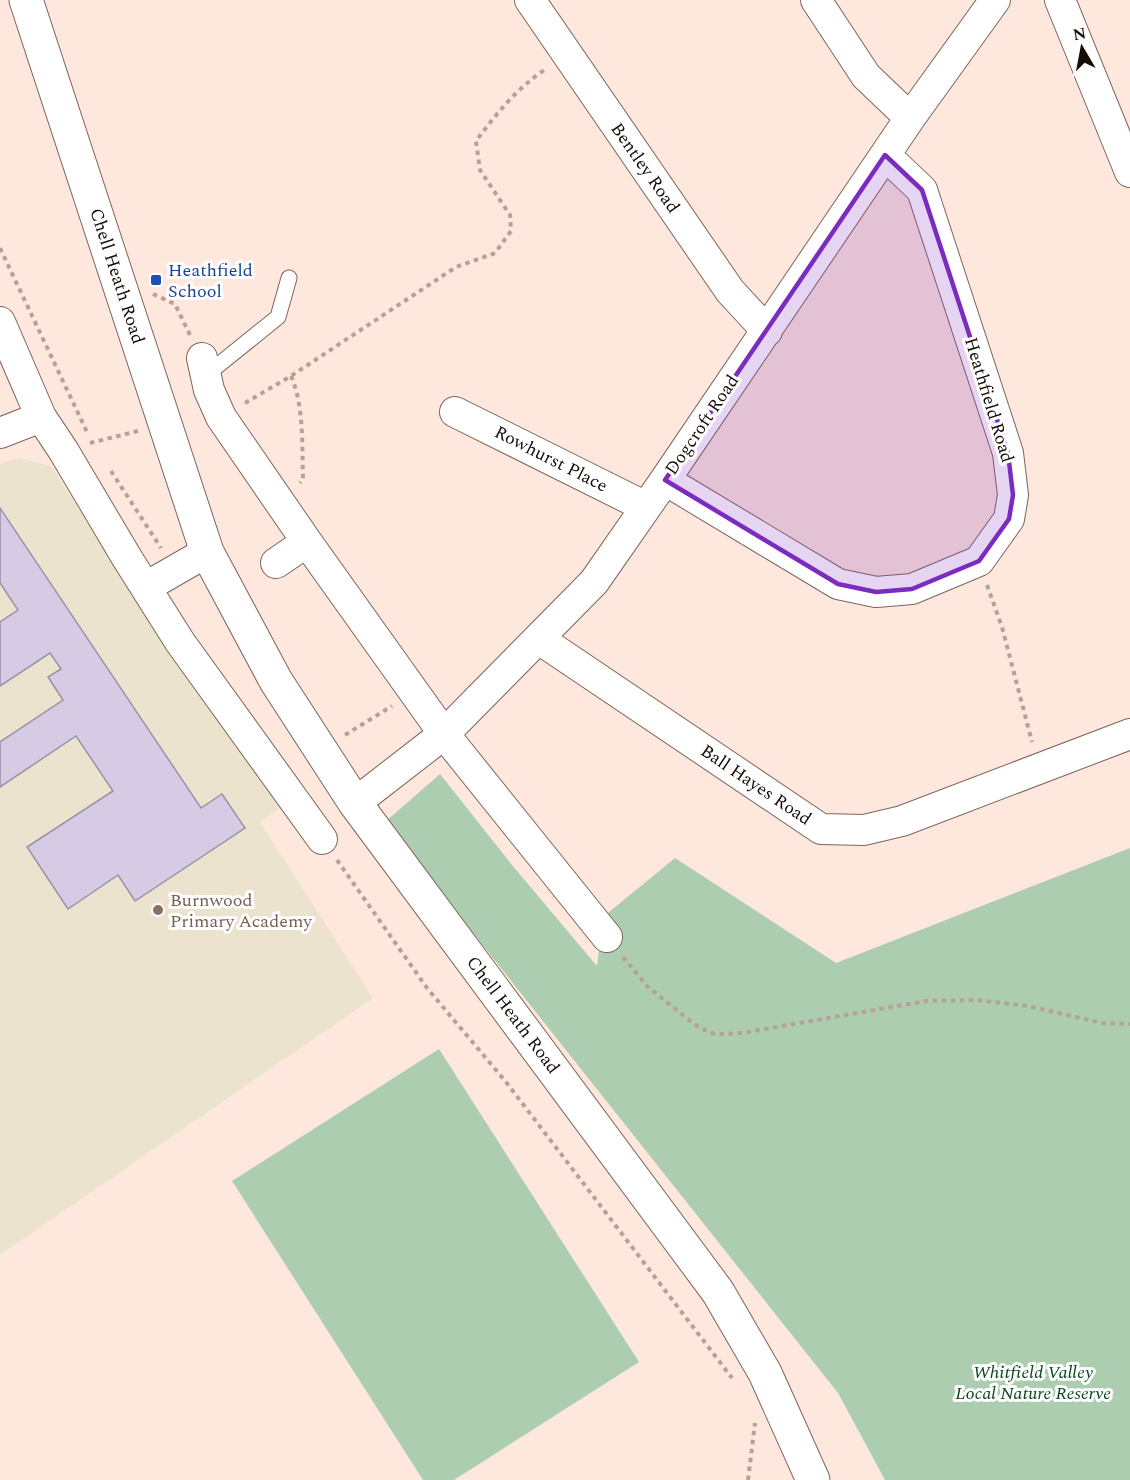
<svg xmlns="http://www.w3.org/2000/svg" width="1130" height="1480" viewBox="0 0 1130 1480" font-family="Spectral,serif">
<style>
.education{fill:#ebe3cd}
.green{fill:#adcdb0}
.building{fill:#d6cbe4;stroke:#9b90a7;stroke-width:1.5}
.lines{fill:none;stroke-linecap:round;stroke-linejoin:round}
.service-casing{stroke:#7d655a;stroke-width:17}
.minor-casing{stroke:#7d655a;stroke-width:32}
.tertiary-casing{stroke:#7d655a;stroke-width:35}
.path{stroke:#b4a29a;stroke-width:4;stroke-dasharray:4.5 4.5;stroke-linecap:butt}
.service{stroke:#fff;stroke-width:15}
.minor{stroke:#fff;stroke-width:30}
.tertiary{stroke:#fff;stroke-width:33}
.marked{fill:#7b2cbf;fill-opacity:0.2;stroke:#7b2cbf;stroke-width:4.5;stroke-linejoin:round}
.transit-dot{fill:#1a4fb4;stroke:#fff;stroke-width:2}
.education-dot{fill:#8d6e63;stroke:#fff;stroke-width:2}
.labels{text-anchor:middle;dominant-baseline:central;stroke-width:6;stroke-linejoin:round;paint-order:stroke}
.street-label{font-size:18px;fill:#150c08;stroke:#fff}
.transit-label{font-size:18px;fill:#164399;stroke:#fff;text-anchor:start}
.education-label{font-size:18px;fill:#785e54;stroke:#fff;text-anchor:start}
.park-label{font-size:18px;font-style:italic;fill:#07451a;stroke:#fff}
</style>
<rect width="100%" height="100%" fill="#fee8dd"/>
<path class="education" d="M 19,458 L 51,466 L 119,571 L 284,805 L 260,822 L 373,998 L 0,1255 L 0,464 Z"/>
<path class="green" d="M 440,774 L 512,865 L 597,966 L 603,917 L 675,858 L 836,963 L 1130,848 L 1130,1480 L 885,1480 L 838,1393 L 385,822 Z
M 439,1049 L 639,1362 L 454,1480 L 423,1480 L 232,1181 Z"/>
<path class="building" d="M 0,508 L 201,808 L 222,794 L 245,828 L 135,901 L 118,875 L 68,909 L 27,847 L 113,791 L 76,736 L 0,787 L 0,742 L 63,700 L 48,677 L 61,669 L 50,653 L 0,686 L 0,622 L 18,610 L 0,583 Z"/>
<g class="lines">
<defs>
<path id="service" d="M 206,375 L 278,317 L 289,278"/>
<path id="minor" d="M 530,0 L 730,291 L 767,331
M 816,0 L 866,76 L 910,118
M 1060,0 L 1130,172
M 0,322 L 41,417 L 63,450 L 127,558 L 180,642 L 322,839
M 202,358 L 209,390 L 221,417 L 307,542 L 444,734 L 607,937
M 455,412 L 646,507
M 0,433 L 41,417
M 665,480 L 838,584 L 876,592 L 912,589 L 979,561 L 1009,519 L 1013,495 L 1008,453 L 922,190 L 885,155
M 276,563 L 307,542
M 146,587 L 207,552
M 539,639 L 821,829 L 864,830 L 902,821 L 1130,734
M 355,803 L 444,734 L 594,582 L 665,480 L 910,118 L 995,0"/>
<path id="tertiary" d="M 26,0 L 207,552 L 276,681 L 355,803 L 718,1292 L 765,1373 L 813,1480"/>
</defs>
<use href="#service" class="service-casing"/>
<use href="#minor" class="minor-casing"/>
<use href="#tertiary" class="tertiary-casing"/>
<path class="path" d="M 0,248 L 87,432
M 153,294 L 175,304 L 190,335
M 291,376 C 304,405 302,447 303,479 L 300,483
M 245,403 L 291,376 L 456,267 L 495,253 L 511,231 L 510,215 L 480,170 L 476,141 C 496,114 518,87 546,69
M 90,443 L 138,431
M 111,471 L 161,548
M 987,585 L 1002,627 L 1032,742
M 345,735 L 392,706
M 337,860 L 427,988 L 506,1082 L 732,1378
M 623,957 L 648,987 L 694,1024 L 710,1033 L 721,1034 L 742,1033 L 926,1001 L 975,1000 L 1028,1006 L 1102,1023 L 1130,1024
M 748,1480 L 755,1423"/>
<use href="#service" class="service"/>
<use href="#minor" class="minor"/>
<use href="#tertiary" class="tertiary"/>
</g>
<path class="marked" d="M 885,155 L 922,190 L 1008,453 L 1013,495 L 1009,519 L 979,561 L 912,589 L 876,592 L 838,584 L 665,480 Z"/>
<rect class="transit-dot" x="150" y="274" width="12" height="12" rx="3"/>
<circle class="education-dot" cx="158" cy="910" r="6"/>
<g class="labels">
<g class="street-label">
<text transform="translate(645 168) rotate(55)">Bentley Road</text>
<text transform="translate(117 276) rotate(72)">Chell Heath Road</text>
<text transform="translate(989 400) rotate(73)">Heathfield Road</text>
<text transform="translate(702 425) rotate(-56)">Dogcroft Road</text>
<text transform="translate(551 459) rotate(27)">Rowhurst Place</text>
<text transform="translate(756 785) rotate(34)">Ball Hayes Road</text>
<text transform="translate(513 1015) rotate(53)">Chell Heath Road</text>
</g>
<g class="transit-label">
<text x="168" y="270">Heathfield<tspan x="168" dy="21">School</tspan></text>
</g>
<g class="education-label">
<text x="170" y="900">Burnwood<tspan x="170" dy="21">Primary Academy</tspan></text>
</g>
<g class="park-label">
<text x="1033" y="1372">Whitfield Valley<tspan x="1033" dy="21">Local Nature Reserve</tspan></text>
</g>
</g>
<g transform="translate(1082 48) rotate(350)" stroke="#ffffff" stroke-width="4.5" paint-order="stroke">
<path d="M0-4.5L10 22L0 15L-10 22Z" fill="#150c08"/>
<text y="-9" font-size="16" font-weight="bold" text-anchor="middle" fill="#150c08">N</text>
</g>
</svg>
